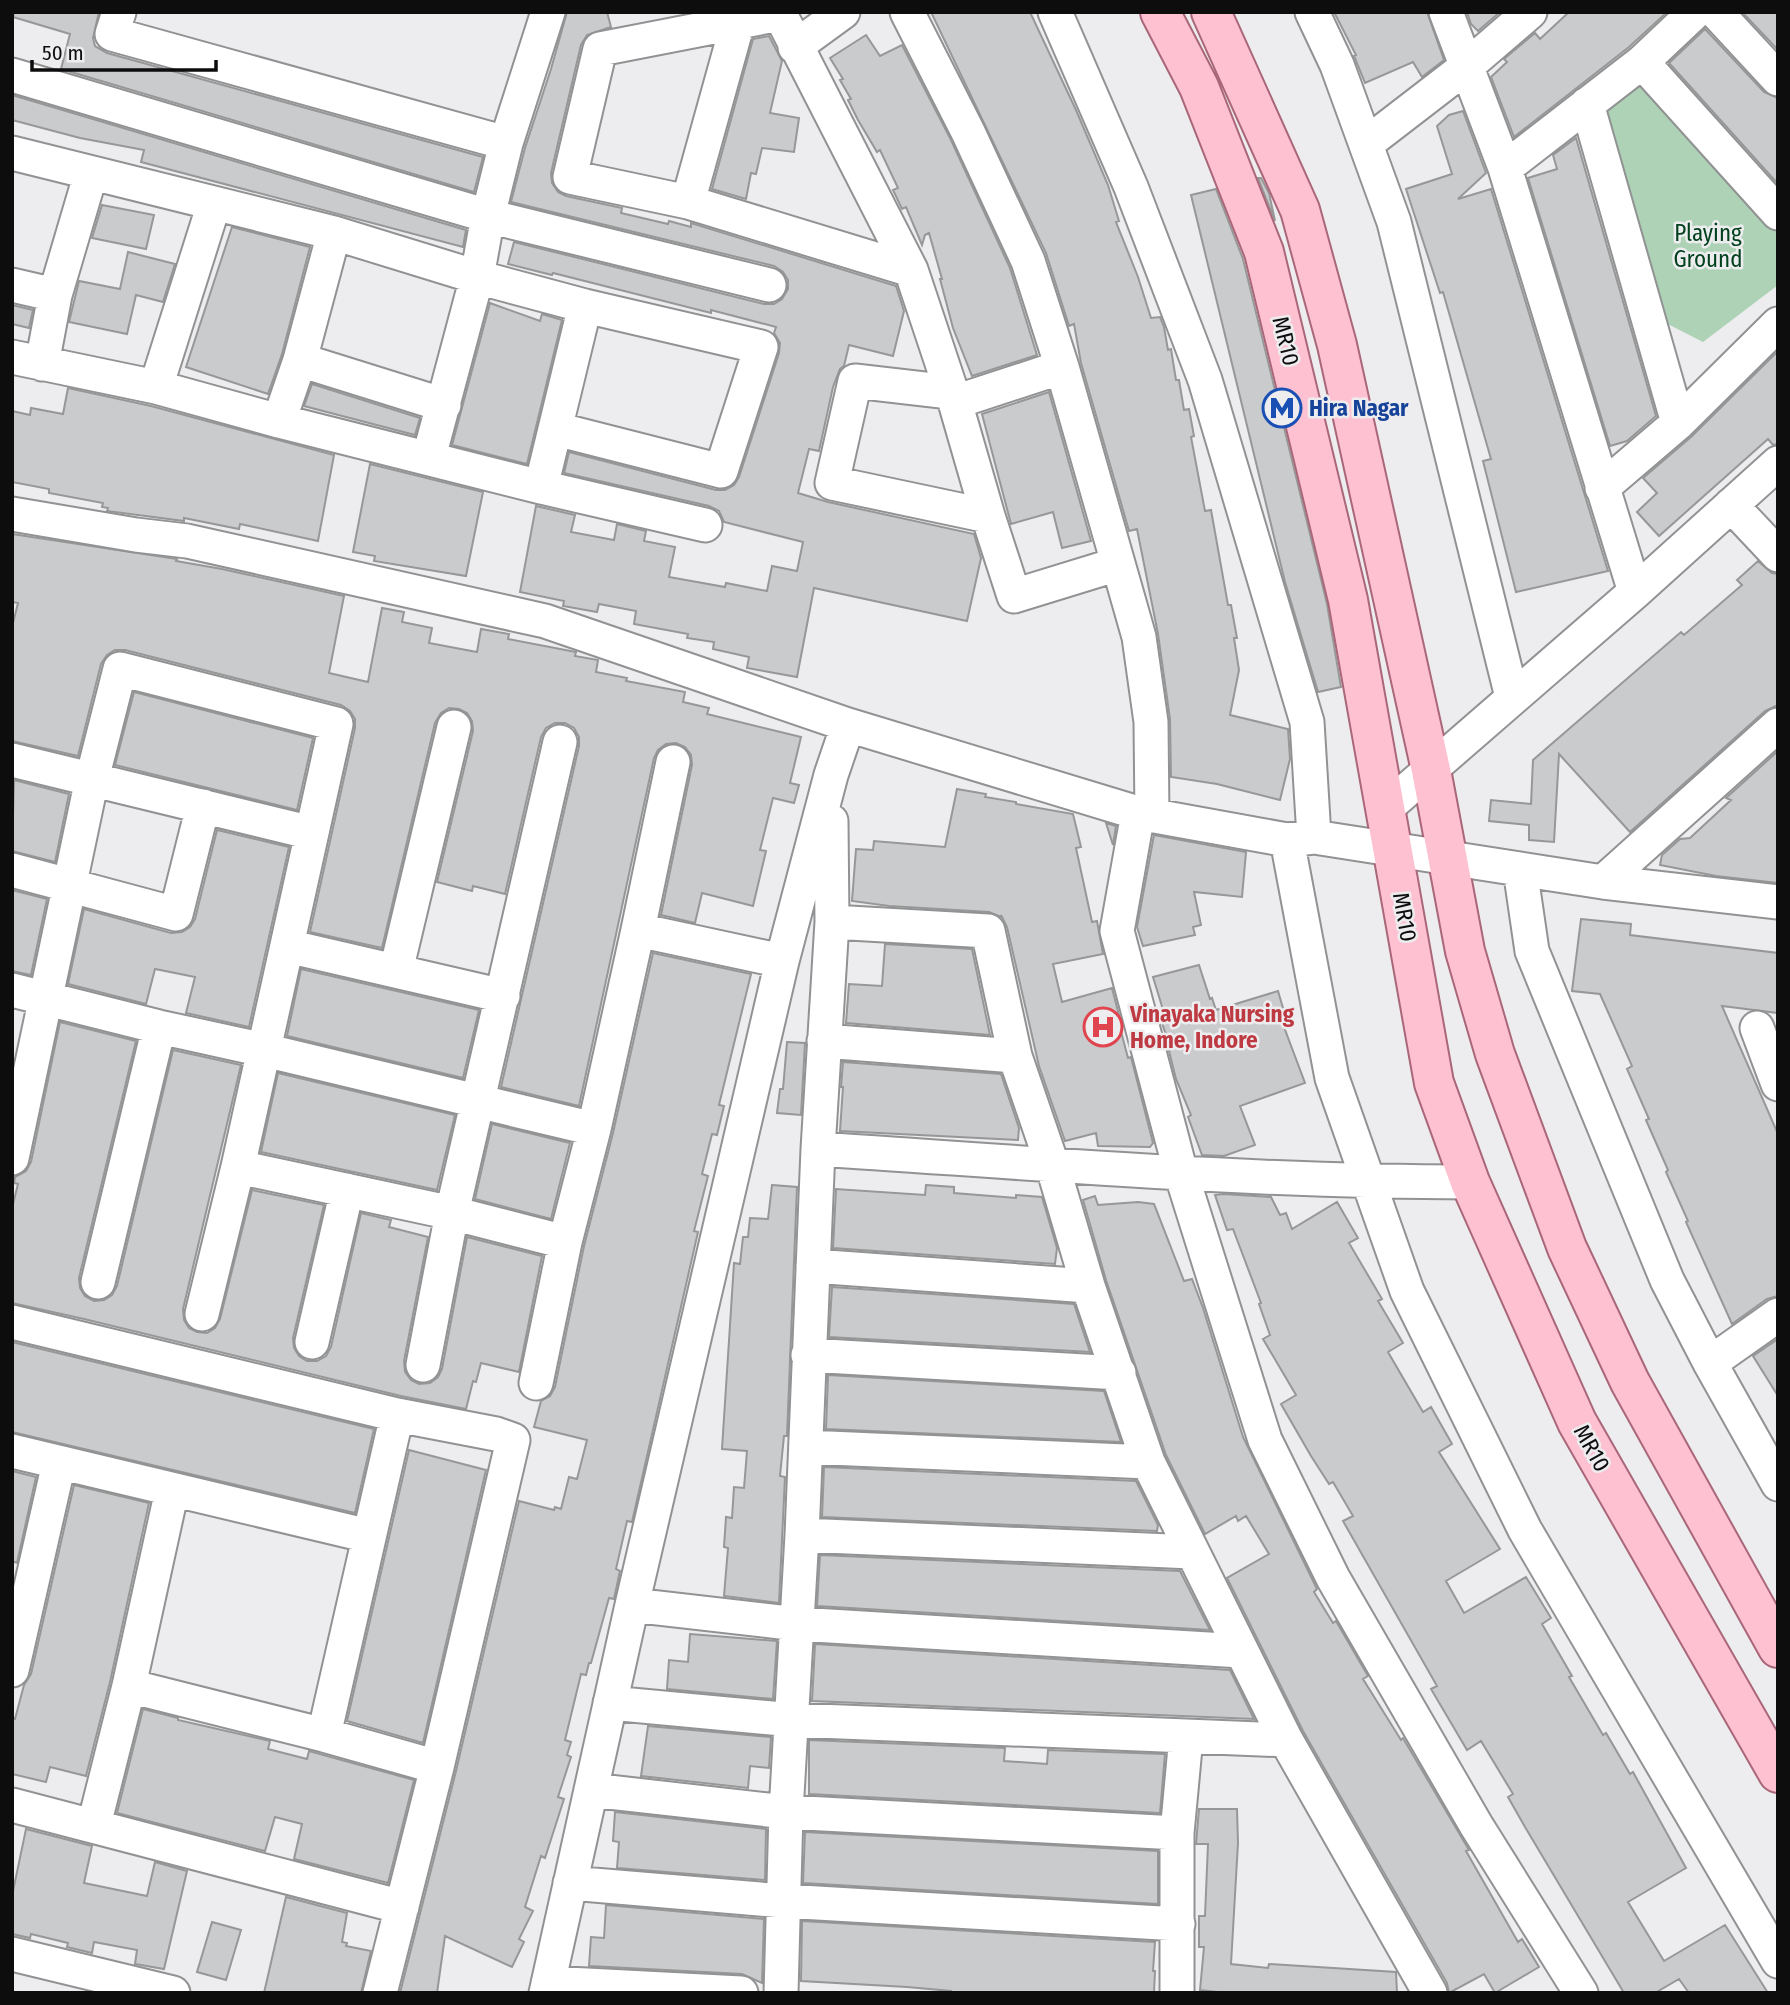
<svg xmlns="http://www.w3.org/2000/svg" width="1790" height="2005" viewBox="0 0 1790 2005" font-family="'Fira Sans Condensed',sans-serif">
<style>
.green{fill:#add2b5}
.building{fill:#cacbcc;stroke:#979798;stroke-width:2}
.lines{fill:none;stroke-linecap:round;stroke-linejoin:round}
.minor-casing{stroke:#919293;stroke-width:37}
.major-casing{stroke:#a96779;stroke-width:42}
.minor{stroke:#fff;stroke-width:33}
.major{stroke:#fec1d1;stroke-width:38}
.labels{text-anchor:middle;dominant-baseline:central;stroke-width:5;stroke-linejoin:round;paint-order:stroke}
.park-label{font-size:23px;fill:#02411d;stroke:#ededef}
.street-label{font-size:23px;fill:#0d0d0e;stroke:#ededef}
.transit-label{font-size:23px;font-weight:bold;fill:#164399;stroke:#ededef;text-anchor:start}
.health-label{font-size:23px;font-weight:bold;fill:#be3a42;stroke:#ededef;text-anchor:start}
</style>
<rect width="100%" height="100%" fill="#ededef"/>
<path class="green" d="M 1641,73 L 1778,222 L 1778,285 L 1703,342 L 1658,319 L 1599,105 Z"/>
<path class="building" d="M 14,12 L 99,12 L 93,38 L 95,46 L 107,53 L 483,157 L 474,192 L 61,69 L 70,34 L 13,17 Z
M 567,12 L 607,12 L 611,27 L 587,35 L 581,45 L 551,173 L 552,183 L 558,192 L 566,196 L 622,208 L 621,213 L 668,224 L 669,221 L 691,227 L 691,223 L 896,286 L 904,311 L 893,356 L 849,345 L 844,366 L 840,369 L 833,387 L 819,451 L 809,449 L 798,493 L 828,502 L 974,534 L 981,558 L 967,621 L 814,588 L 797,677 L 747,668 L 749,657 L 713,649 L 714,642 L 687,638 L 688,634 L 634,624 L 636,611 L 599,604 L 597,612 L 563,606 L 564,601 L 520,592 L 536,506 L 575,515 L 571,532 L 614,540 L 617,524 L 646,531 L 644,541 L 675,547 L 669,577 L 725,587 L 726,583 L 767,591 L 772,566 L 797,571 L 803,542 L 724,522 L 719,511 L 709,506 L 564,473 L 569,452 L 716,490 L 725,490 L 734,485 L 739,477 L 779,353 L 780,343 L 774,333 L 776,327 L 711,310 L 711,313 L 553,273 L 552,275 L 508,264 L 514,242 L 764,304 L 774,304 L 782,299 L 788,289 L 788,280 L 783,272 L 774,266 L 511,202 L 525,148 L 551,69 Z
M 931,12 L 1030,12 L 1076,110 L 1108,185 L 1119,221 L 1116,222 L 1138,277 L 1151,318 L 1160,317 L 1164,327 L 1168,350 L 1171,349 L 1176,380 L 1179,380 L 1184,410 L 1189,409 L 1194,436 L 1191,437 L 1205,511 L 1211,510 L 1228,605 L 1231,605 L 1237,638 L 1234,638 L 1239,670 L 1230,715 L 1288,729 L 1290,759 L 1280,800 L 1217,784 L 1171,777 L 1170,719 L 1158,634 L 1137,529 L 1129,531 L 1081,363 L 1074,324 L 1069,326 L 1046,253 Z
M 1334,12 L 1427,12 L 1444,60 L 1422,77 L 1413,62 L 1365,83 L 1354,56 L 1356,55 Z
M 1467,12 L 1500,12 L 1478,31 L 1471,24 Z
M 1569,12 L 1666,13 L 1629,47 L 1514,137 L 1491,77 L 1507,62 L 1504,59 L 1535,33 L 1540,39 Z
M 1742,12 L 1778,12 L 1778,50 Z
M 1705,29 L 1764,92 L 1778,98 L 1778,184 L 1669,63 Z
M 866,35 L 880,56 L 902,45 L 951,140 L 1010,268 L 1037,355 L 972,376 L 953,328 L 940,279 L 942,279 L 929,233 L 925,235 L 922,245 L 906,207 L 902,209 L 893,190 L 898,188 L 880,150 L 877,152 L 858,120 L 848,100 L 851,99 L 840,80 L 843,79 L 830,58 Z
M 769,36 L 782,61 L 770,113 L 799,118 L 794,152 L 762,148 L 756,174 L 751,173 L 746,199 L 712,189 L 753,39 Z
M 12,95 L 466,230 L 463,247 L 141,162 L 144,150 L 80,138 L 12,120 Z
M 1463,111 L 1486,173 L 1458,199 L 1491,189 L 1608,571 L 1516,592 L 1483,461 L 1491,459 L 1443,292 L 1440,293 L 1406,189 L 1452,174 L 1437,126 L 1449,115 Z
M 1576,138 L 1656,416 L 1627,441 L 1610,446 L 1528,178 L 1557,169 L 1553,155 Z
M 1258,178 L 1261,178 L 1269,193 L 1275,221 Z
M 1216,189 L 1243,259 L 1327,604 L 1341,687 L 1318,692 L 1285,582 L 1191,195 Z
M 102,205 L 154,215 L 146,249 L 92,238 Z
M 232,227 L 310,247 L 282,354 L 268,394 L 186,367 Z
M 128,252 L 175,264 L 163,302 L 136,295 L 127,334 L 69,322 L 79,281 L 120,289 Z
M 490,303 L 540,321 L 542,314 L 562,320 L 527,464 L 452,445 Z
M 12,305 L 33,310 L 29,328 L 12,324 Z
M 1778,351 L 1778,444 L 1773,445 L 1768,439 L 1659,536 L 1637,512 L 1657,493 L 1643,478 L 1691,437 Z
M 312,384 L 420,418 L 415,435 L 304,406 Z
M 68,388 L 151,406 L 334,455 L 318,541 L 240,524 L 239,529 L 184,518 L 184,521 L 107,511 L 108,508 L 102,507 L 103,503 L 49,493 L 49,489 L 12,482 L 12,411 L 30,415 L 31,408 L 63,414 Z
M 1049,392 L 1091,541 L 1062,548 L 1053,512 L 1011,524 L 982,414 Z
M 370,464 L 483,492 L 466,576 L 374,561 L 375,556 L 353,552 Z
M 12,534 L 177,559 L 176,561 L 222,569 L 344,596 L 329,673 L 368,682 L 382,608 L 404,612 L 402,622 L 432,628 L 429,643 L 477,652 L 481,629 L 509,634 L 508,639 L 576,652 L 575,656 L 598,660 L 596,672 L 627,678 L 626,681 L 685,692 L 683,702 L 709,708 L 707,714 L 801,737 L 790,783 L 799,785 L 794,803 L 773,798 L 760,850 L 766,851 L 753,906 L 702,893 L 695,923 L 661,915 L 692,765 L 691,755 L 685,747 L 676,743 L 666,744 L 658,750 L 654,758 L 579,1106 L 501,1087 L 579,746 L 579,737 L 574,728 L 565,723 L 555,723 L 546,728 L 541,737 L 505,894 L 473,886 L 472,891 L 437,882 L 473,731 L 472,721 L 467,713 L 459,709 L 449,708 L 441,713 L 435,723 L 382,948 L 310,932 L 355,728 L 355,719 L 350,711 L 341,705 L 125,650 L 115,650 L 107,655 L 101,664 L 78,756 L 12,741 L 12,627 L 18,603 L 12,602 Z
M 1758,561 L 1772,573 L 1778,574 L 1778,705 L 1765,711 L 1630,832 L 1559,754 L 1554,842 L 1529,840 L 1529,825 L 1489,821 L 1491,800 L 1531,804 L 1533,760 L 1681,632 L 1684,635 L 1742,585 L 1737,580 Z
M 134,692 L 313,738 L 297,810 L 115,765 Z
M 1778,751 L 1778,883 L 1716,876 L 1660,865 L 1662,855 L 1680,839 L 1690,838 L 1731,800 L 1726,798 Z
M 14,780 L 69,794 L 55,862 L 12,851 Z
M 957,789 L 986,794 L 985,797 L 1016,802 L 1016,804 L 1073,814 L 1081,847 L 1076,848 L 1092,922 L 1097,921 L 1103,954 L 1053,964 L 1062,1002 L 1112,988 L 1120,1019 L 1118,1020 L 1128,1058 L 1131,1057 L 1153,1143 L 1150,1147 L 1098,1146 L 1096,1133 L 1065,1141 L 1039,1066 L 1007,927 L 1001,915 L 1001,917 L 989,912 L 889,906 L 852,901 L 856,849 L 873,850 L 874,841 L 945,847 Z
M 1106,823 L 1116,826 L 1113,845 Z
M 217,830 L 289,847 L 249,1027 L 186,1013 L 195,977 L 155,969 L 146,1004 L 68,984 L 84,909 L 171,933 L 182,932 L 190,927 L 195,919 Z
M 1154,835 L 1246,852 L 1242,897 L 1194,892 L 1201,925 L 1193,927 L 1195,935 L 1143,946 L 1137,927 Z
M 12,890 L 47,899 L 31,975 L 12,971 Z
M 1581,919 L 1631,924 L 1630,935 L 1778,953 L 1778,1013 L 1722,1006 L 1778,1134 L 1778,1296 L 1767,1299 L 1732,1324 L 1686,1222 L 1688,1221 L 1666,1172 L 1668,1170 L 1646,1120 L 1649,1119 L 1627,1069 L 1632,1066 L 1600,994 L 1572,991 Z
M 885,944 L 972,949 L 990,1035 L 846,1023 L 849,984 L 882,986 Z
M 653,953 L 751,974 L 719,1105 L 724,1106 L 717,1135 L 712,1134 L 702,1174 L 708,1176 L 694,1231 L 698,1232 L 632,1522 L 627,1521 L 616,1569 L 620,1571 L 614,1599 L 609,1598 L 591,1663 L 589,1663 L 586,1675 L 581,1674 L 565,1740 L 571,1742 L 567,1755 L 571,1757 L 558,1797 L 564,1799 L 545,1858 L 541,1856 L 525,1907 L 533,1911 L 519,1939 L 524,1942 L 512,1967 L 445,1936 L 437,1993 L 400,1993 L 456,1771 L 519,1501 L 554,1510 L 555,1507 L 561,1509 L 569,1477 L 577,1479 L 587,1440 L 534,1427 L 541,1401 L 550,1396 L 555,1387 L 584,1246 L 613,1133 Z
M 1199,965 L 1210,999 L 1212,998 L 1216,1010 L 1278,991 L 1288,1025 L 1284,1027 L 1305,1083 L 1240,1106 L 1255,1145 L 1224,1156 L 1202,1155 L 1188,1117 L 1191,1115 L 1176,1079 L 1169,1051 L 1171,1050 L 1159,1014 L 1164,1013 L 1153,977 Z
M 301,969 L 479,1010 L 463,1078 L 287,1036 Z
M 60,1022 L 136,1041 L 79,1278 L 80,1288 L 85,1296 L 94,1301 L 104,1300 L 112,1295 L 117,1286 L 173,1050 L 241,1065 L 183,1309 L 184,1320 L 189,1328 L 197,1332 L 207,1333 L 215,1328 L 220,1319 L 252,1190 L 324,1205 L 293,1338 L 294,1348 L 299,1356 L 307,1361 L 317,1361 L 326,1356 L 331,1347 L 361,1213 L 391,1220 L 389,1227 L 428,1237 L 404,1361 L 405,1372 L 411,1380 L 419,1384 L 430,1383 L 438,1377 L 442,1369 L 467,1237 L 542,1256 L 519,1372 L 481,1363 L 476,1382 L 473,1381 L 466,1409 L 401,1396 L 84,1319 L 12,1303 L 12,1208 L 18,1184 L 14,1183 L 15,1177 L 26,1171 L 31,1162 Z
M 787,1042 L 805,1043 L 801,1115 L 777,1113 L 780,1089 L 783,1089 Z
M 843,1062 L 1001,1074 L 1019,1128 L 1018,1140 L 840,1131 L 843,1087 L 841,1087 Z
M 278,1073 L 455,1115 L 437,1190 L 261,1152 Z
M 492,1124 L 570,1143 L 551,1219 L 475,1199 Z
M 772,1185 L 797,1187 L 787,1436 L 784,1436 L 780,1476 L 785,1477 L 779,1603 L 724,1596 L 728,1548 L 724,1547 L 726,1517 L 732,1518 L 734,1487 L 744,1488 L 747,1451 L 722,1449 L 734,1263 L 740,1264 L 743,1237 L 748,1237 L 750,1218 L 768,1219 Z
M 926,1185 L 954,1187 L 954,1193 L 1016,1198 L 1016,1195 L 1042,1197 L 1057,1248 L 1055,1264 L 833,1248 L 836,1189 L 925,1195 Z
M 1223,1194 L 1271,1197 L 1280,1215 L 1286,1213 L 1292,1229 L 1337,1202 L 1358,1238 L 1349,1243 L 1382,1299 L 1378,1301 L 1403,1343 L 1388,1352 L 1423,1412 L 1431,1407 L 1452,1444 L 1439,1452 L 1500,1549 L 1446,1581 L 1464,1613 L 1526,1577 L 1551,1618 L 1542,1624 L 1572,1676 L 1569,1677 L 1603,1735 L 1606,1733 L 1630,1774 L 1633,1772 L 1686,1868 L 1628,1902 L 1664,1961 L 1725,1925 L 1768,1993 L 1689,1993 L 1679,1979 L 1655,1993 L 1624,1993 L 1525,1827 L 1508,1797 L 1513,1794 L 1481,1741 L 1467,1750 L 1431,1689 L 1437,1686 L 1343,1521 L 1353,1516 L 1333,1482 L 1329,1484 L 1311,1456 L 1281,1404 L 1296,1395 L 1263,1339 L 1270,1335 L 1259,1304 L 1261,1303 L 1233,1229 L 1227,1230 L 1215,1195 Z
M 1095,1196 L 1098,1205 L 1138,1202 L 1154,1204 L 1184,1281 L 1192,1279 L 1203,1308 L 1243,1437 L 1317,1589 L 1314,1592 L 1333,1623 L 1336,1621 L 1368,1676 L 1363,1679 L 1401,1740 L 1403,1738 L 1469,1850 L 1466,1851 L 1518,1942 L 1522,1939 L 1539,1967 L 1495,1993 L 1484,1974 L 1449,1993 L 1447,1983 L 1303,1731 L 1227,1578 L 1269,1554 L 1246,1516 L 1238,1521 L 1236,1516 L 1205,1534 L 1166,1455 L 1106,1280 L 1083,1200 Z
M 832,1287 L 1074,1304 L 1090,1352 L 829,1337 Z
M 1778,1339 L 1778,1396 L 1753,1356 Z
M 12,1342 L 374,1429 L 355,1513 L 12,1432 Z
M 828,1375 L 1104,1391 L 1121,1442 L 826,1429 Z
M 409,1450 L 486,1470 L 423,1743 L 347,1721 Z
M 824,1467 L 1136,1481 L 1158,1525 L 1157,1531 L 822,1517 Z
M 12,1471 L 36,1477 L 17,1563 L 12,1561 Z
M 74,1485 L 149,1503 L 110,1682 L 86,1776 L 50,1767 L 46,1782 L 12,1774 L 12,1718 L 15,1719 L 24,1685 L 31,1674 Z
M 820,1555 L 1180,1571 L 1210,1630 L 817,1606 Z
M 690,1634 L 777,1641 L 773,1699 L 667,1689 L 669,1660 L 688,1662 Z
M 815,1644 L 1230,1670 L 1254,1719 L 812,1701 Z
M 143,1709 L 178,1718 L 178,1720 L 270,1741 L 268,1749 L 307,1759 L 309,1751 L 414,1780 L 388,1883 L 294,1859 L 302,1824 L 275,1817 L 265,1851 L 117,1813 Z
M 648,1726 L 771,1737 L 769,1768 L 750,1766 L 748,1788 L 641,1776 Z
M 809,1740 L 1005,1748 L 1004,1761 L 1047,1764 L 1048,1750 L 1165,1754 L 1160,1813 L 809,1794 Z
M 1199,1809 L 1237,1809 L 1238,1843 L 1231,1964 L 1268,1968 L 1269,1964 L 1396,1972 L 1397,1993 L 1226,1993 L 1200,1990 L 1204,1947 L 1199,1947 L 1199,1916 L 1205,1916 L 1208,1844 L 1196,1844 Z
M 615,1812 L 766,1829 L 765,1880 L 617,1868 L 619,1842 L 613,1841 Z
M 26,1829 L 92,1846 L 84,1883 L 147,1896 L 155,1862 L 187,1871 L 164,1969 L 135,1964 L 137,1950 L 94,1942 L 92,1953 L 67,1947 L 68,1943 L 31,1934 L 30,1938 L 12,1934 L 12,1896 Z
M 805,1832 L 1158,1851 L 1158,1904 L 803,1883 Z
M 286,1897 L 347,1913 L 342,1942 L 347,1943 L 346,1946 L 371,1951 L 361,1993 L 264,1993 Z
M 606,1905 L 764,1919 L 762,1983 L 742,1974 L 589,1966 L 591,1937 L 604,1938 Z
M 802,1921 L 1155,1942 L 1153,1971 L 1155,1971 L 1154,1993 L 951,1993 L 951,1991 L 907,1987 L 801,1981 Z
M 212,1922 L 241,1930 L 226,1980 L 197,1972 Z"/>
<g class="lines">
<defs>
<path id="minor" d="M 119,12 L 112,34 L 506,143
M 779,12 L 911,270 L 955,402 L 988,516 L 1014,596 L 1118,564
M 907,12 L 968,132 L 1028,261 L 1062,367 L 1139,637 L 1151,722 L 1152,816
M 1055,12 L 1131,187 L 1205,380 L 1307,722 L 1314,837
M 1312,12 L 1337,65 L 1394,222 L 1512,697
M 1446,12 L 1505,168 L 1635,592
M 1716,12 L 1778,79
M 780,14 L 600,49 L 570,177 L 688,202 L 911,270
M 795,47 L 843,12
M 1642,62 L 1778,213
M 12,75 L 488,216 L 769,285
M 1587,104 L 1678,423
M 1366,144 L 1466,67 L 1530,12
M 12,153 L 334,233 L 477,277 L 585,306 L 761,347 L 721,471 L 556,429
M 1505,168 L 1642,62 L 1695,12
M 688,202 L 738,22
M 214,204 L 156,387 L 279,421 L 541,487 L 585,306
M 12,285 L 55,295 L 91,173
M 12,357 L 156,387
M 300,360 L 444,405
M 42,364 L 55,295
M 950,392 L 855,381 L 832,483 L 988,516
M 955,402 L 1062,367
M 279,421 L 300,360 L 334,233
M 429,457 L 477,277 L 488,216 L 506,143 L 548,12
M 541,487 L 705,525
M 1602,488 L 1678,423 L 1778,324
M 1731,505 L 1778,555
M 12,514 L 136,535 L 187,541 L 545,621 L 848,725 L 1138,813 L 1287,840 L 1314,837 L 1603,882 L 1778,902
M 12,760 L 312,833
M 1385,809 L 1635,592 L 1778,463
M 1138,813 L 1117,931 L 1181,1173 L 1265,1440 L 1333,1578 L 1476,1825 L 1581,1993
M 1287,840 L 1332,1078 L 1407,1291 L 1525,1530 L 1778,1961
M 1520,869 L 1532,951 L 1667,1280 L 1710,1363 L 1778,1484
M 12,870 L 176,914 L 203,806
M 1603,882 L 1778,725
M 832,922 L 988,931 L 1015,1056 L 1052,1164 L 1088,1286 L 1148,1462 L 1286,1740 L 1430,1993
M 638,930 L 782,961
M 287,946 L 503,996
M 396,971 L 454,727
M 12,990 L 159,1027 L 264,1050 L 594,1129
M 1757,1028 L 1778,1084
M 824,1041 L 1015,1056
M 818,1149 C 1035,1163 1252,1182 1470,1182
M 12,1158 L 92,779 L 120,669 L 336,724 L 238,1167 L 202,1314
M 238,1167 L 452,1213 L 565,1242
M 813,1266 L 1088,1286
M 98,1282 L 159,1027
M 12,1322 L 397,1415 L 496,1434 L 513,1440 L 437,1767 L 380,1993
M 312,1342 L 347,1190
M 808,1355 L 1119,1373
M 1710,1363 L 1778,1315
M 423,1365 L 452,1213 L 560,742
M 536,1383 L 565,1242 L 594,1129 L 638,930 L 673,762
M 806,1447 L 1148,1462
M 12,1451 L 369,1536
M 802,1535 L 1192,1552
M 632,1605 L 797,1624 L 1241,1651
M 12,1670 L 59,1463
M 129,1686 L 324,1735 L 437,1767
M 610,1703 L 793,1720 L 1286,1740
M 324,1735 L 397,1415
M 591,1790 L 786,1812 L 1177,1833
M 12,1805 L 402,1907
M 94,1825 L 129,1686 L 172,1490
M 570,1883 L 783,1901 L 1178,1924
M 12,1954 L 173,1993
M 548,1983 L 741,1993
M 546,1993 L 632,1605 L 782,961 L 831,775 L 848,725
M 781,1993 L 786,1812 L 802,1535 L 818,1149 L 832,922 L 831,821
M 1177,1993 L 1177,1833 L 1186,1737"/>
<path id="major" d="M 1160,12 L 1199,87 L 1264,252 L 1348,600 L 1434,1083 L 1470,1182 L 1577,1422 L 1778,1773
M 1211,12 L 1300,210 L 1337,345 L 1431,770 L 1465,951 L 1495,1054 L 1567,1248 L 1630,1382 L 1778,1648"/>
</defs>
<use href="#minor" class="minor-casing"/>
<use href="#major" class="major-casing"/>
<use href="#minor" class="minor"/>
<use href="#major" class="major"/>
</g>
<defs>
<symbol id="metro-ring" viewBox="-11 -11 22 22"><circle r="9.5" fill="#ededef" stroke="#1a4fb4" stroke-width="1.5"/><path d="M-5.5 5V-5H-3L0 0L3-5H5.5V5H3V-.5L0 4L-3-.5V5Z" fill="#1a4fb4"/></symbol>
<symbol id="hospital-ring" viewBox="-11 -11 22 22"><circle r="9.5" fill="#ededef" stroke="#e0444e" stroke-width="1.5"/><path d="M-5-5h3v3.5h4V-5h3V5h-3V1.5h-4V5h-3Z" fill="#e0444e"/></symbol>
</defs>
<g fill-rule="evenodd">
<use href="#metro-ring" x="1260" y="386" width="44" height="44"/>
<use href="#hospital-ring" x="1081" y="1005" width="44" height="44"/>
</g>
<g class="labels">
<g class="park-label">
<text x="1708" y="233">Playing<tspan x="1708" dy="26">Ground</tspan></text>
</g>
<g class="street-label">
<text transform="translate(1286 341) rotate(76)">MR10</text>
<text transform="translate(1405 917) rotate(80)">MR10</text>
<text transform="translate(1592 1448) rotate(61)">MR10</text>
</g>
<g class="transit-label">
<text x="1309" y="408">Hira Nagar</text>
</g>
<g class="health-label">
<text x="1130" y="1014">Vinayaka Nursing<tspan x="1130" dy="26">Home, Indore</tspan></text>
</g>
</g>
<rect width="1790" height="2005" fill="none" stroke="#0d0d0e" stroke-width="28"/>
<path d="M32 60v10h184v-10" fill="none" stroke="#0d0d0e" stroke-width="3.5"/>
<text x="42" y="60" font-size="21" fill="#0d0d0e" stroke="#ededef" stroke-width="5" paint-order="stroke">50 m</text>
</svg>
